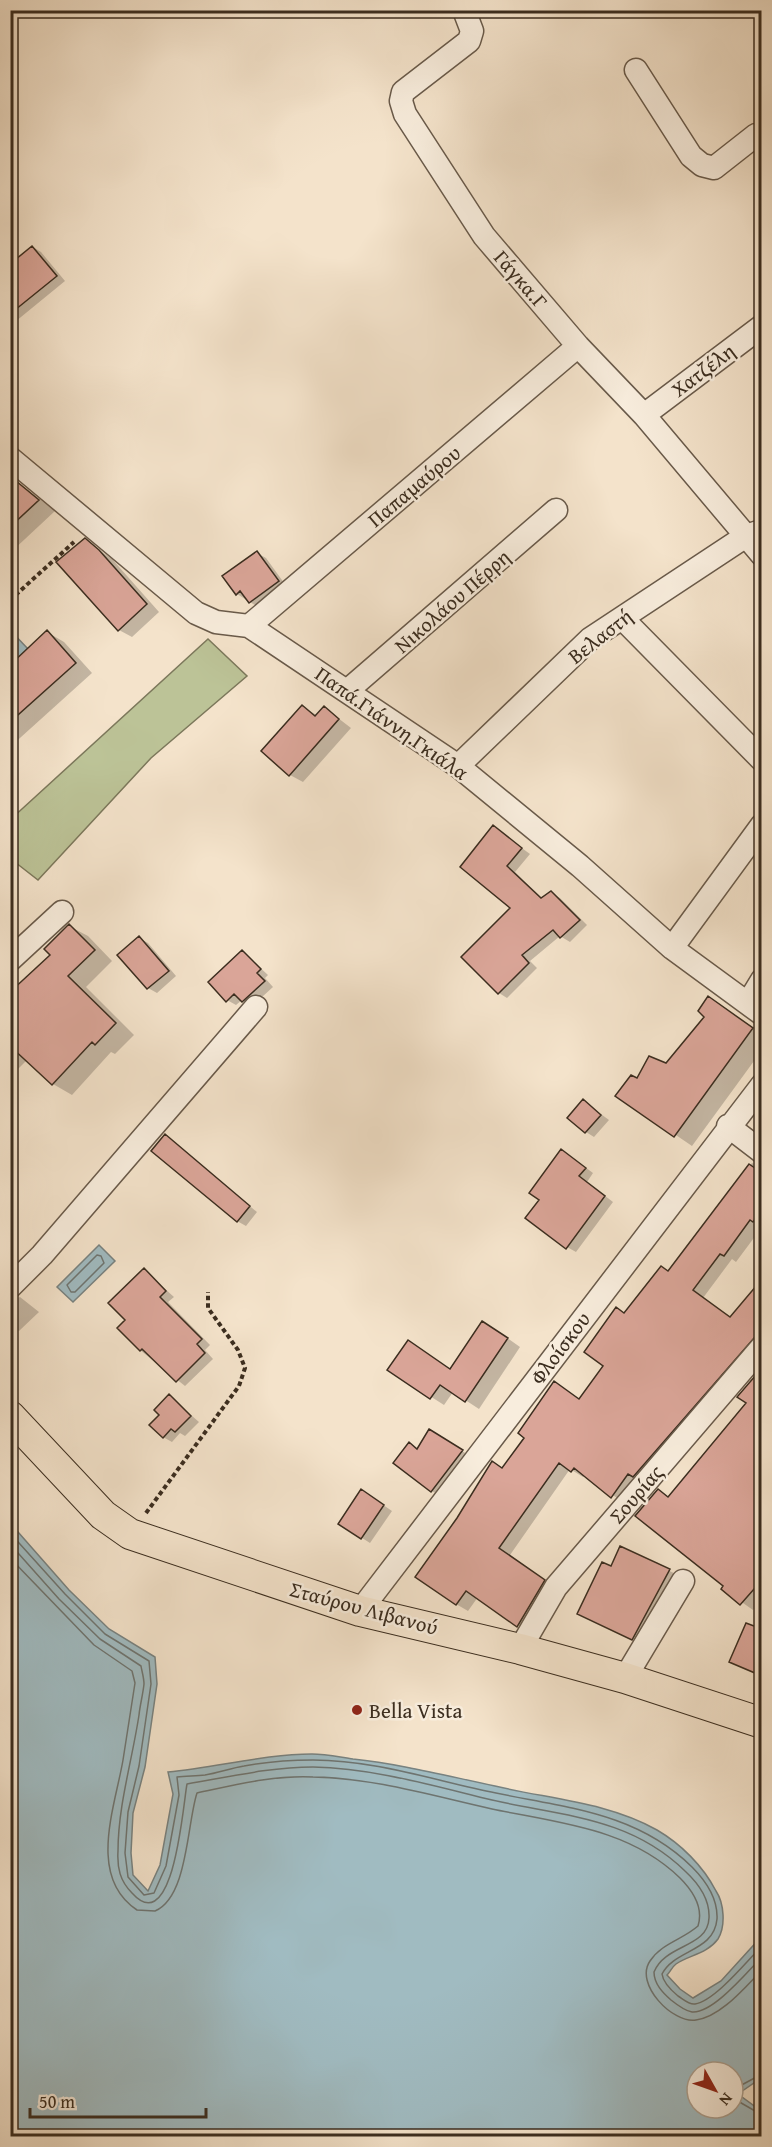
<svg xmlns="http://www.w3.org/2000/svg" width="772" height="2147" viewBox="0 0 772 2147" font-family="'Gentium Book Plus',serif">
<style>
.green{fill:#bcc397;stroke:#7c785b;stroke-width:1.5}
.water{fill:#a0bbc1;stroke:#788280;stroke-width:1.5;fill-rule:evenodd}
.shadow{fill:#0003}
.lines{fill:none;stroke-linecap:round;stroke-linejoin:round}
.shore{stroke:#6e7470;stroke-width:1.5}
.building{fill:#daa598;stroke:#3b2d1f;stroke-width:1.5}
.minor-casing{stroke:#695a4a;stroke-width:25}
.major-casing{stroke:#3b2d1f;stroke-width:32}
.path{stroke:#3b2d1f;stroke-width:4;stroke-dasharray:4.5 3;stroke-linecap:butt}
.minor{stroke:#f8eddd;stroke-width:22}
.major{stroke:#f4e3cb;stroke-width:30}
.poi-dot{fill:#8f2418;stroke:#f8eddd;stroke-width:2}
.labels{text-anchor:middle;dominant-baseline:central;stroke-width:5;stroke-linejoin:round;paint-order:stroke}
.street-label{font-size:21px;fill:#3b2d1f;stroke:#f8eddd}
.poi-label{font-size:21px;fill:#3b2d1f;stroke:#f8eddd;text-anchor:start}
</style>
<rect width="100%" height="100%" fill="#f4e3cb"/>
<filter id="stains"><feTurbulence type="fractalNoise" baseFrequency=".00333" numOctaves="4"/><feColorMatrix values="0 0 0 0 .2 0 0 0 0 .09 0 0 0 0 .02 0 0 0 .5 -.17"/></filter>
<radialGradient id="worn" r=".72"><stop offset=".6" stop-color="#630" stop-opacity="0"/><stop offset="1" stop-color="#630" stop-opacity=".3"/></radialGradient>
<path class="green" d="M 208,639 L 247,676 L 151,758 L 38,880 L 11,859 L 11,819 Z"/>
<path class="water" d="M 10,630 L 28,649 L 10,665 Z
M 99,1245 L 115,1261 L 73,1302 L 57,1287 Z
M 11,1524 L 69,1590 L 109,1629 L 155,1657 L 157,1684 L 145,1767 L 133,1813 L 131,1853 L 133,1875 L 148,1891 L 160,1865 L 173,1794 L 168,1772 C 216,1768 263,1754 312,1754 C 325,1754 339,1757 353,1759 C 401,1764 447,1776 495,1786 C 549,1799 607,1802 657,1830 C 681,1844 703,1866 716,1891 C 724,1903 726,1926 718,1939 C 707,1954 689,1955 676,1964 C 672,1967 670,1972 667,1975 L 680,1989 L 693,1998 L 721,1981 L 761,1937 L 761,2078 L 738,2094 L 761,2111 L 761,2136 L 11,2136 ZM 697,2072 L 733,2072 L 733,2108 L 697,2108 Z"/>
<path class="shadow" d="M 33,247 L 41,252 L 65,281 L 10,326 L 10,266 Z
M 10,476 L 55,511 L 10,553 Z
M 85,540 L 112,559 L 159,612 L 132,637 L 119,630 Z
M 257,553 L 266,558 L 287,587 L 258,607 L 237,594 Z
M 47,632 L 64,642 L 92,673 L 10,747 L 10,664 Z
M 303,707 L 318,716 L 325,708 L 351,728 L 303,782 L 290,775 Z
M 493,827 L 530,854 L 515,872 L 543,899 L 551,893 L 560,898 L 587,925 L 570,942 L 560,936 L 530,961 L 537,968 L 507,998 L 499,993 L 513,908 Z
M 69,926 L 88,936 L 112,961 L 86,987 L 134,1035 L 115,1054 L 111,1052 L 72,1095 L 53,1084 L 27,1060 L 10,1077 L 10,980 L 20,985 L 52,955 Z
M 139,938 L 148,943 L 176,976 L 157,993 L 148,988 L 120,955 Z
M 242,951 L 268,975 L 265,978 L 273,987 L 252,1006 L 242,1000 L 236,1005 L 227,1000 Z
M 709,998 L 762,1033 L 762,1050 L 692,1146 L 617,1095 L 637,1080 L 667,1065 L 706,1017 Z
M 583,1101 L 609,1120 L 594,1137 L 586,1132 Z
M 165,1136 L 257,1212 L 246,1226 L 237,1221 Z
M 570,1156 L 593,1173 L 587,1182 L 613,1202 L 576,1252 L 567,1247 Z
M 752,1163 L 762,1167 L 762,1227 L 736,1262 L 732,1259 L 703,1298 L 731,1317 L 762,1281 L 762,1347 L 624,1503 L 585,1475 L 583,1477 L 570,1469 L 510,1555 L 556,1588 L 530,1632 L 478,1597 L 468,1611 L 456,1604 L 503,1469 L 580,1400 L 606,1365 L 625,1314 L 669,1272 Z
M 144,1270 L 174,1297 L 168,1302 L 210,1345 L 205,1350 L 213,1359 L 185,1386 L 140,1350 L 127,1320 Z
M 20,1297 L 39,1312 L 19,1331 L 10,1326 L 10,1301 Z
M 496,1330 L 520,1347 L 479,1409 L 453,1392 L 444,1405 L 389,1370 L 451,1370 Z
M 762,1369 L 762,1600 L 753,1610 L 723,1589 L 725,1586 L 659,1491 L 669,1497 L 748,1403 Z
M 169,1396 L 199,1422 L 185,1436 L 180,1433 L 172,1442 L 163,1437 L 161,1415 Z
M 438,1436 L 470,1456 L 440,1496 L 432,1491 L 409,1444 L 418,1449 Z
M 370,1496 L 392,1511 L 370,1543 L 340,1524 Z
M 621,1548 L 678,1575 L 641,1643 L 587,1618 Z"/>
<g class="lines">
<path class="shore" d="M 97,1255 L 101,1256 L 104,1263 L 75,1292 L 71,1292 L 67,1285 Z
M 10,1533 L 65,1594 L 105,1634 L 149,1661 L 151,1684 L 139,1766 L 128,1812 L 125,1853 L 128,1877 L 144,1895 L 154,1893 L 166,1866 L 179,1795 L 177,1777 C 186,1776 196,1776 205,1775 C 218,1773 231,1768 244,1766 C 266,1762 291,1760 313,1760 C 375,1760 436,1781 496,1793 C 568,1808 637,1813 692,1867 C 706,1881 718,1899 717,1919 C 714,1952 675,1949 662,1974 C 663,1982 672,1991 678,1996 C 683,1999 689,2005 695,2004 C 715,2001 747,1961 762,1946
M 10,1544 L 59,1599 L 100,1639 L 141,1666 C 142,1672 144,1678 144,1684 C 143,1694 140,1705 139,1715 C 132,1761 118,1806 118,1851 C 117,1868 120,1881 132,1893 C 174,1940 183,1804 187,1784 C 228,1777 271,1767 313,1767 C 373,1768 434,1786 492,1800 C 562,1816 630,1817 685,1871 C 698,1883 710,1899 709,1918 C 708,1948 665,1944 654,1972 C 654,1984 663,1993 671,2000 C 676,2004 685,2011 692,2012 C 713,2014 748,1971 762,1957
M 10,1558 L 94,1645 L 132,1671 L 135,1683 C 131,1709 127,1735 123,1760 C 115,1807 87,1877 137,1910 L 155,1911 C 188,1897 187,1823 197,1793 C 235,1785 274,1775 313,1777 C 374,1778 433,1796 492,1809 C 558,1823 629,1828 680,1878 C 693,1891 704,1907 698,1926 C 682,1940 662,1943 650,1961 C 634,1984 673,2024 696,2020 C 721,2017 746,1986 762,1970
M 762,2074 L 736,2088 L 733,2094 L 736,2100 L 762,2115"/>
</g>
<path class="building" d="M 32,246 L 57,276 L 10,314 L 10,264 Z
M 10,476 L 39,500 L 10,527 Z
M 85,538 L 99,550 L 147,604 L 118,631 L 56,562 Z
M 257,551 L 279,581 L 249,603 L 240,591 L 236,595 L 222,576 Z
M 47,630 L 76,663 L 10,722 L 10,665 Z
M 302,705 L 315,716 L 324,706 L 339,719 L 289,776 L 261,751 Z
M 493,825 L 522,848 L 507,866 L 541,898 L 551,891 L 580,920 L 560,938 L 553,930 L 522,955 L 529,963 L 498,994 L 461,957 L 510,908 L 460,867 Z
M 69,924 L 95,950 L 68,976 L 116,1023 L 95,1045 L 92,1042 L 52,1085 L 10,1046 L 10,992 L 50,955 L 44,949 Z
M 139,936 L 169,971 L 147,989 L 117,955 Z
M 242,950 L 261,969 L 257,973 L 265,981 L 242,1002 L 234,994 L 226,1002 L 208,982 Z
M 708,996 L 753,1028 L 674,1137 L 615,1096 L 631,1075 L 637,1078 L 649,1056 L 666,1063 L 704,1017 L 698,1011 Z
M 583,1099 L 601,1115 L 585,1133 L 567,1118 Z
M 165,1134 L 250,1206 L 237,1222 L 151,1151 Z
M 561,1149 L 586,1168 L 579,1176 L 605,1196 L 566,1249 L 525,1218 L 539,1200 L 529,1193 Z
M 749,1164 L 762,1173 L 762,1210 L 753,1222 L 750,1220 L 724,1256 L 720,1254 L 693,1290 L 730,1317 L 762,1279 L 762,1329 L 633,1477 L 628,1474 L 611,1498 L 574,1468 L 571,1472 L 559,1463 L 499,1548 L 545,1580 L 517,1627 L 466,1591 L 456,1605 L 415,1577 L 457,1518 L 492,1461 L 502,1468 L 524,1438 L 518,1433 L 554,1381 L 579,1399 L 603,1366 L 584,1352 L 616,1307 L 624,1313 L 661,1266 L 668,1271 Z
M 144,1268 L 166,1291 L 160,1297 L 202,1339 L 197,1344 L 205,1353 L 176,1382 L 142,1349 L 140,1351 L 117,1328 L 125,1320 L 108,1303 Z
M 482,1321 L 508,1338 L 465,1402 L 440,1385 L 430,1399 L 387,1370 L 408,1340 L 450,1369 Z
M 762,1368 L 762,1580 L 740,1605 L 721,1589 L 723,1586 L 635,1516 L 658,1489 L 668,1497 L 746,1403 L 737,1397 Z
M 169,1394 L 191,1416 L 175,1432 L 171,1429 L 163,1438 L 149,1425 L 159,1415 L 154,1410 Z
M 429,1429 L 463,1450 L 431,1492 L 393,1463 L 409,1442 L 417,1449 Z
M 361,1489 L 384,1505 L 361,1539 L 338,1524 Z
M 620,1546 L 670,1569 L 632,1640 L 577,1614 L 602,1562 L 611,1566 Z
M 746,1623 L 762,1629 L 762,1676 L 729,1662 Z"/>
<g class="lines">
<defs>
<path id="minor" d="M 464,10 L 472,31 L 469,41 L 403,92 L 401,101 L 405,114 L 484,236 L 578,346 L 644,415 L 762,555
M 636,70 L 691,156 L 702,165 L 714,168 L 756,135 L 762,135
M 644,415 L 762,326
M 10,458 L 196,613 L 216,622 L 249,626 L 458,766 L 580,866 L 672,948 L 762,1014
M 622,618 L 762,760
M 249,626 L 578,346
M 347,691 L 556,510
M 458,766 L 590,639 L 746,536 L 761,531
M 672,948 L 762,825
M 10,960 L 62,912
M 748,1003 L 762,980
M 728,1126 L 762,1152
M 10,1287 L 42,1255 L 256,1007
M 360,1611 L 762,1085
M 520,1649 L 556,1587 L 762,1347
M 625,1678 L 683,1581"/>
<path id="major" d="M 10,1416 L 103,1515 L 130,1534 L 360,1611 L 520,1649 L 625,1678 L 762,1723"/>
</defs>
<use href="#minor" class="minor-casing"/>
<use href="#major" class="major-casing"/>
<path class="path" d="M 10,600 L 74,542
M 10,616 L 10,619
M 146,1513 L 239,1386 L 245,1368 L 238,1350 L 208,1308 L 208,1292"/>
<use href="#minor" class="minor"/>
<use href="#major" class="major"/>
</g>
<circle class="poi-dot" cx="357" cy="1710" r="6"/>
<g class="labels">
<g class="street-label">
<text transform="translate(521 279) rotate(49)">Γάγκα.Γ</text>
<text transform="translate(703 370) rotate(-37)">Χατζέλη</text>
<text transform="translate(414 486) rotate(-40)">Παπαμαύρου</text>
<text transform="translate(452 601) rotate(-41)">Νικολάου Πέρρη</text>
<text transform="translate(600 636) rotate(-38)">Βελαστή</text>
<text transform="translate(392 723) rotate(35)">Παπά.Γιάννη.Γκιάλα</text>
<text transform="translate(560 1348) rotate(-53)">Φλοίσκου</text>
<text transform="translate(636 1494) rotate(-49)">Σουρίας</text>
<text transform="translate(364 1608) rotate(15)">Σταύρου Λιβανού</text>
</g>
<g class="poi-label">
<text x="369" y="1710">Bella Vista</text>
</g>
</g>
<rect width="772" height="2147" fill="none" stroke="#f4e3cb" stroke-width="36"/>
<rect x="12" y="12" width="748" height="2123" fill="none" stroke="#3b2d1f" stroke-width="3"/>
<rect x="18" y="18" width="736" height="2111" fill="none" stroke="#3b2d1f" stroke-width="1.5"/>
<g transform="translate(715 2090) rotate(130)"><circle r="28" fill="#f8eddd" stroke="#aca091" stroke-width="1.5"/>
<path d="M0-4.5L10 22L0 15L-10 22Z" fill="#8f2418"/>
<text y="-9" font-size="16" font-weight="bold" text-anchor="middle" fill="#3b2d1f">N</text>
</g>
<path d="M30 2108v9h176v-9" fill="none" stroke="#3b2d1f" stroke-width="3"/>
<text x="39" y="2108" font-size="18" fill="#3b2d1f" stroke="#f8eddd" stroke-width="4.5" paint-order="stroke">50 m</text>
<rect width="100%" height="100%" filter="url(#stains)"/>
<rect width="100%" height="100%" fill="url(#worn)"/>
</svg>
